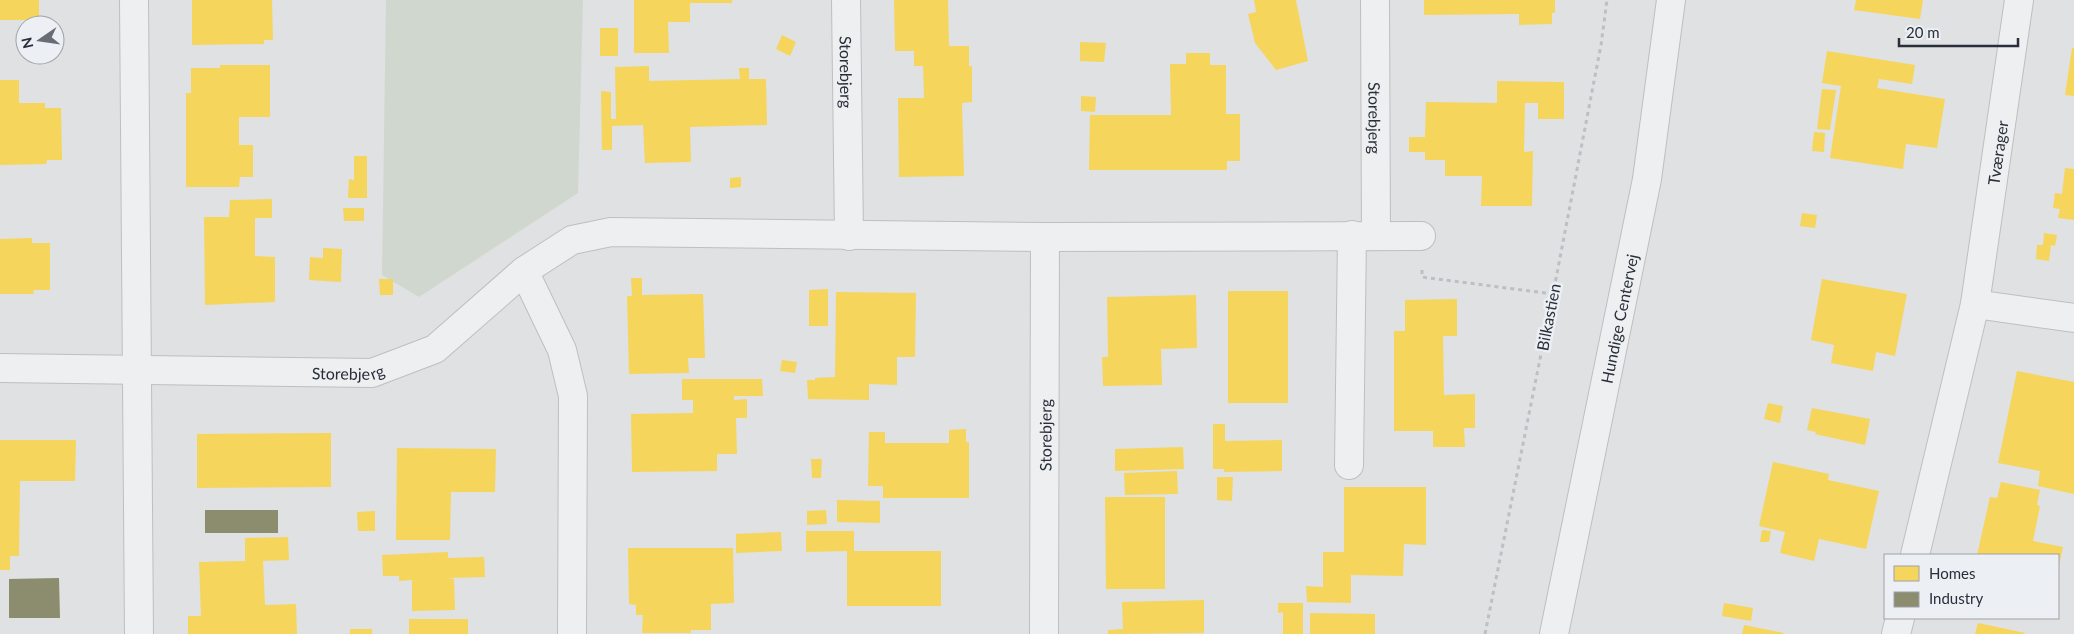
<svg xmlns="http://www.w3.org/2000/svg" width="2074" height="634" viewBox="0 0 2074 634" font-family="Lato,sans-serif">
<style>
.green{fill:#d0d7cf}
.homes{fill:#f6d55c}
.industry{fill:#8c8c6e}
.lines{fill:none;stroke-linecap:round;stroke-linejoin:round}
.minor-casing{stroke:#bdbfc1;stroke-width:30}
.path{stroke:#bdbfc2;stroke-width:3;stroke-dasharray:4 4;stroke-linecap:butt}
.minor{stroke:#eeeff0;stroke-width:28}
.labels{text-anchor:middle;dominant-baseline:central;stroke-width:5;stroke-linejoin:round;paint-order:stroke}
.street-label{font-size:16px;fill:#282f3a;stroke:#eceff3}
</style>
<rect width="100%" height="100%" fill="#dfe1e3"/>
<path class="green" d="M 386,0 L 583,0 L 578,193 L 419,297 L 382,275 Z"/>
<path class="homes" d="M 0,0 L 39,0 L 39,20 L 0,20 Z
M 192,0 L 272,0 L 273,40 L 264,40 L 264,44 L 192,45 Z
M 634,0 L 732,0 L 732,3 L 690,3 L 690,22 L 668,22 L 669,53 L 634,53 Z
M 894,0 L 948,0 L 949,46 L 969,46 L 969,66 L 972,66 L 972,102 L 962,103 L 964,176 L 899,177 L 898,98 L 924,98 L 923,66 L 914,66 L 914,51 L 895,51 Z
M 1254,0 L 1296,0 L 1308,61 L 1276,70 L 1255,43 L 1248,14 L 1256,12 Z
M 1424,0 L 1555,0 L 1555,13 L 1552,13 L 1552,24 L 1519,25 L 1519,14 L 1424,15 Z
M 1856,0 L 1923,0 L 1920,19 L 1854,10 Z
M 600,28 L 618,28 L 618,56 L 600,56 Z
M 782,35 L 796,42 L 790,56 L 776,49 Z
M 1080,42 L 1106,43 L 1104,62 L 1080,61 Z
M 2072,48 L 2074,48 L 2074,96 L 2065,95 Z
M 1827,51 L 1915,65 L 1912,84 L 1879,79 L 1877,88 L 1945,99 L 1937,148 L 1906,144 L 1903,169 L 1830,158 L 1841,86 L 1822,83 Z
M 1186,53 L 1210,53 L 1210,65 L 1226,65 L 1226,114 L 1240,114 L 1240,161 L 1227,161 L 1227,170 L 1089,170 L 1090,115 L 1171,115 L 1170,64 L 1186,64 Z
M 220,65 L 270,65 L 270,117 L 239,117 L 239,145 L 253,145 L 253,177 L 240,177 L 239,187 L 186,187 L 186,93 L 191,93 L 191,68 L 220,68 Z
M 649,66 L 649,81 L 740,79 L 739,68 L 749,68 L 749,79 L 766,79 L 767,125 L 690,127 L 691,162 L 645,163 L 643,125 L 612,126 L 612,150 L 602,150 L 601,91 L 611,92 L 611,119 L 616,119 L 615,67 Z
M 0,80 L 19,80 L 19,103 L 45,103 L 45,108 L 61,108 L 62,160 L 47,160 L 46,164 L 0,165 Z
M 1497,81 L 1564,82 L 1564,119 L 1538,119 L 1538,103 L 1525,103 L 1524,152 L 1533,151 L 1532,206 L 1481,206 L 1482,176 L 1445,176 L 1445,160 L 1425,160 L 1425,152 L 1409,152 L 1409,137 L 1425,137 L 1426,102 L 1497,103 Z
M 1822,89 L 1836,90 L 1830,130 L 1817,129 Z
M 1081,96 L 1096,97 L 1095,112 L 1081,111 Z
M 1814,132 L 1825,133 L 1824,152 L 1812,151 Z
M 354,156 L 367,156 L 367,198 L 348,198 L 349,179 L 354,180 Z
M 2065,168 L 2074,169 L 2074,220 L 2058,218 L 2060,209 L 2053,208 L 2055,193 L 2062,194 Z
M 741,177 L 741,187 L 730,188 L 730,178 Z
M 272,199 L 272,218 L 255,218 L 255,256 L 275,257 L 275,302 L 205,305 L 204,217 L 229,217 L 230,200 Z
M 343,208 L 364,208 L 364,221 L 344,221 Z
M 1802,213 L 1817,215 L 1815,228 L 1800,226 Z
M 2044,233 L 2057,235 L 2055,246 L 2051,245 L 2049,261 L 2036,259 L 2037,245 L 2043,245 Z
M 32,238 L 32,243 L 50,243 L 50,290 L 33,290 L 34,294 L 0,294 L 0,239 Z
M 323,248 L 342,249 L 341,282 L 309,280 L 310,257 L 323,258 Z
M 631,278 L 642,278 L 642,295 L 703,294 L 705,358 L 688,358 L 689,373 L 629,374 L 627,296 L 632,296 Z
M 379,279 L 393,279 L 393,295 L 380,295 Z
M 1822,279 L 1907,294 L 1895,356 L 1876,352 L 1873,371 L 1831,363 L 1834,345 L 1811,340 Z
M 828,289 L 828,326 L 809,326 L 809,290 Z
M 1228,291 L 1288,291 L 1288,403 L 1228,403 Z
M 836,292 L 916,293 L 915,357 L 897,357 L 897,385 L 869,384 L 869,400 L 808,399 L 807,380 L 815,380 L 815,378 L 835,377 Z
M 1196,295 L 1197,348 L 1161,349 L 1162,385 L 1103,386 L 1102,357 L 1108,357 L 1107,297 Z
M 1457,299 L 1457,336 L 1443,336 L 1444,395 L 1475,394 L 1475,428 L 1464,428 L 1465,447 L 1433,447 L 1433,431 L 1394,431 L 1394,331 L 1405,331 L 1405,300 Z
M 782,360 L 797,362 L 795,373 L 780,371 Z
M 2017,371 L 2074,382 L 2074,494 L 2038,486 L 2040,471 L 1998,463 Z
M 682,379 L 762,379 L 763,396 L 734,396 L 734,400 L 747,399 L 747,418 L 736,418 L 737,454 L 717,454 L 717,471 L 632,472 L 631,414 L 693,413 L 693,400 L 682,400 Z
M 1768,403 L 1783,406 L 1780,423 L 1764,419 Z
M 1812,408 L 1870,419 L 1865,445 L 1815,434 L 1816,432 L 1807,430 Z
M 1213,424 L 1225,424 L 1225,441 L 1282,440 L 1282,471 L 1224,472 L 1224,469 L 1213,469 Z
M 966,429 L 966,442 L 969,442 L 969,498 L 883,498 L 883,486 L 868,486 L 869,432 L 885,432 L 885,443 L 949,443 L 949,430 Z
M 331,433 L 331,487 L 197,488 L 197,434 Z
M 0,440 L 76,440 L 75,481 L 20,481 L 19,556 L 10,556 L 10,570 L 0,570 Z
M 1183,447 L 1184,469 L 1115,471 L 1115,449 Z
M 397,448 L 496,449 L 495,492 L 451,492 L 450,540 L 396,540 Z
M 811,459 L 822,459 L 821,478 L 812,478 Z
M 1773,462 L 1829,474 L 1828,480 L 1879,491 L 1866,549 L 1819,539 L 1814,561 L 1780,553 L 1785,532 L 1759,526 Z
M 1177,471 L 1178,494 L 1125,495 L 1124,473 Z
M 1217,477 L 1233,477 L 1232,501 L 1217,500 Z
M 2001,482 L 2040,490 L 2037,505 L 2040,506 L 2033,541 L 2063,547 L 2059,565 L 2058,555 L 1977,555 L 1990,497 L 1997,498 Z
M 1344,487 L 1426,487 L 1426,545 L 1404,544 L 1403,576 L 1351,575 L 1351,603 L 1307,602 L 1306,586 L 1323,587 L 1323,552 L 1344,552 Z
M 1105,497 L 1165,497 L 1165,589 L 1106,589 Z
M 837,500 L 880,501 L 880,523 L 837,522 Z
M 826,510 L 827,524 L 807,525 L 807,511 Z
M 375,511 L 375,531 L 358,531 L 357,512 Z
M 1762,530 L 1771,531 L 1769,542 L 1760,542 Z
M 806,531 L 854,531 L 854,551 L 941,551 L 941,606 L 847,606 L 847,551 L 806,552 Z
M 781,532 L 782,551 L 736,553 L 736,534 Z
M 288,537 L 289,560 L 263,561 L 265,605 L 296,604 L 297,634 L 188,634 L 188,616 L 201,616 L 199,562 L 245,561 L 245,538 Z
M 628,548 L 733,548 L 734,603 L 711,604 L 711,630 L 691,630 L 691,633 L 642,633 L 643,615 L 636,615 L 636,605 L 629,604 Z
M 448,552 L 448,558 L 484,557 L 485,577 L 448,578 L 454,579 L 455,610 L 412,611 L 412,580 L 399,581 L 399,576 L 383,576 L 382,555 Z
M 1204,600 L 1204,633 L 1108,634 L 1108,630 L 1123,629 L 1122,602 Z
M 1278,603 L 1303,603 L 1303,634 L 1283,634 L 1283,612 L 1278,613 Z
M 1724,603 L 1753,608 L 1751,621 L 1722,616 Z
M 1310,613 L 1375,614 L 1375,634 L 1310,634 Z
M 409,619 L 468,619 L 468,634 L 409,634 Z
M 1978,623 L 2025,633 L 2024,634 L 1975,634 Z
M 1744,625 L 1784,633 L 1783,634 L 1742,634 Z
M 350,629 L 372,629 L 372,634 L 350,634 Z"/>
<path class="industry" d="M 205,510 L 278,510 L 278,533 L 205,533 Z
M 59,578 L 60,618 L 9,618 L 9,579 Z"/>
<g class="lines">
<defs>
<g id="minor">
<path d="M 134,0 L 139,634"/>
<path id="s1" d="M 846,0 L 849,236"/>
<path id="s2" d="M 1375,0 L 1376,236"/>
<path d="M 524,271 L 562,350 L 573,396 L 572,634"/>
<path d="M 1975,304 L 2074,318"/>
<path id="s3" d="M 0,368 L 372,373 L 435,349 L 524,271 L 572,240 L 611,232 L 1045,237 L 1421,236"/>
<path d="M 1349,465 L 1352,235"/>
<path id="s4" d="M 1915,555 L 1975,304 L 2019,0"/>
<path id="s5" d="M 1044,634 L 1045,237"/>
<path id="s6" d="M 1554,634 L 1647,179 L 1671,0"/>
<path d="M 1896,634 L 1900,618"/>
</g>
</defs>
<use href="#minor" class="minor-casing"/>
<path class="path" d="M 1422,270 L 1422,277 L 1553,294
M 1485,634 L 1553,294 L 1601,45 L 1607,0"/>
<use href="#minor" class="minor"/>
</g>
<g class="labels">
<g class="street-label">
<text stroke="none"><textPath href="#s1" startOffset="72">Storebjerg</textPath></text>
<text stroke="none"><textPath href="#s2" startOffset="118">Storebjerg</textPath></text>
<text stroke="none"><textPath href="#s4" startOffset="411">Tværager</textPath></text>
<text transform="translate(1548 317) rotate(-79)">Bilkastien</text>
<text stroke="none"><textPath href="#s6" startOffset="322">Hundige Centervej</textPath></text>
<text stroke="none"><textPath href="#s3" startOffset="348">Storebjerg</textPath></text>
<text stroke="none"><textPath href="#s5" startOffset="199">Storebjerg</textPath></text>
</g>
</g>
<rect x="1884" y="554" width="175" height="65" fill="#eceff3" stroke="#9ea2a9"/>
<rect x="1894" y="566" width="25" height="15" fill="#f6d55c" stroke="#9ea2a9"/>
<text x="1929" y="579" font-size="15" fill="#282f3a">Homes</text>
<rect x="1894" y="592" width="25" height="15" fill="#8c8c6e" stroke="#9ea2a9"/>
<text x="1929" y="604" font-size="15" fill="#282f3a">Industry</text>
<g transform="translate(40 40) rotate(257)"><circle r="24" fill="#eceff3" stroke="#9ea2a9"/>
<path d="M0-4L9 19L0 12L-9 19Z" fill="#686d75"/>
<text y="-8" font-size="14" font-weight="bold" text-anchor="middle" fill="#282f3a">N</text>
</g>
<path d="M1899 38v8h119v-8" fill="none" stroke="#282f3a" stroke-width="2.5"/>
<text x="1906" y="38" font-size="15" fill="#282f3a" stroke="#eceff3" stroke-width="4" paint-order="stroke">20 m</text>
</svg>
